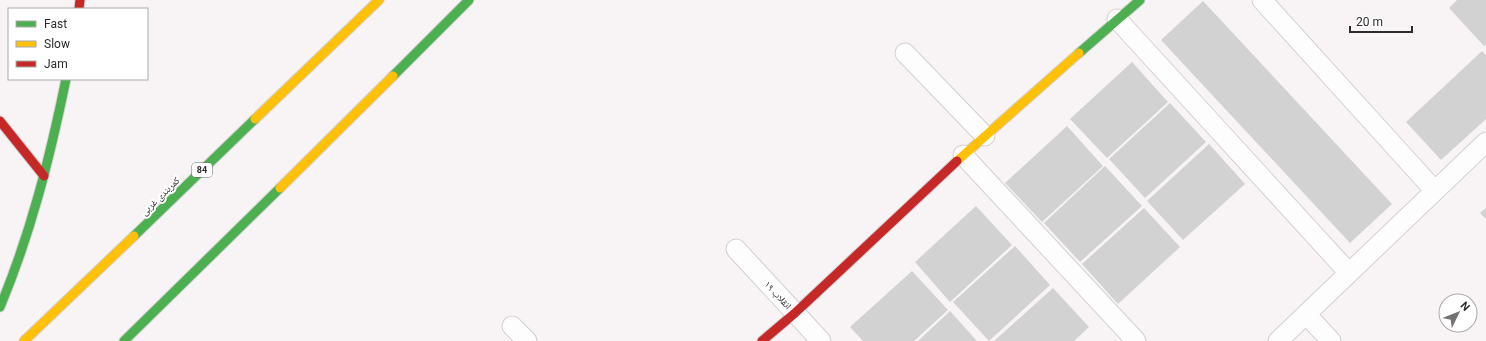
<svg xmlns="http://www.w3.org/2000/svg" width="1486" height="341" viewBox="0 0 1486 341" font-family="Roboto,'Noto Naskh Arabic',sans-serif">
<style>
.building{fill:#d3d2d2}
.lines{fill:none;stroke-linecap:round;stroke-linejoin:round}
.street-casing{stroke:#d2d0d0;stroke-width:21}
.fast-casing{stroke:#d2d0d0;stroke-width:11}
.slow-casing{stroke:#d2d0d0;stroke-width:11}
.jam-casing{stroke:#d2d0d0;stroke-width:11}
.street{stroke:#fefdfe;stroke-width:19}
.fast{stroke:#4caf50;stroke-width:9}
.slow{stroke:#ffc107;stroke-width:9}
.jam{stroke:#c62828;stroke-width:9}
.labels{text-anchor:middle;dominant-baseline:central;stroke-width:4;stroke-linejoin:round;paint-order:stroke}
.shield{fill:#fff;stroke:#6c6b6b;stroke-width:1}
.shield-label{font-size:9px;font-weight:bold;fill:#2d2b2c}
.street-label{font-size:10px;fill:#2d2b2c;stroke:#fff}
</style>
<rect width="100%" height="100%" fill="#f8f4f6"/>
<path class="building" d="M 1457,0 L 1486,0 L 1486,45 L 1484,46 L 1449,8 Z
M 1203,1 L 1392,204 L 1350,243 L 1161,40 Z
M 1482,51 L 1486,55 L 1486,119 L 1441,160 L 1406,122 Z
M 1132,62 L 1168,102 L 1107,158 L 1070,119 Z
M 1170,103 L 1206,142 L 1145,198 L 1109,159 Z
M 1067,126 L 1103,166 L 1042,222 L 1005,183 Z
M 1209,144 L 1245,184 L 1183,240 L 1147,201 Z
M 1105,166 L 1142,206 L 1080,262 L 1044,223 Z
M 976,206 L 1012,245 L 950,302 L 915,262 Z
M 1144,208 L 1180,247 L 1118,304 L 1082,264 Z
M 1486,208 L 1486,219 L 1480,213 Z
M 1015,246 L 1050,285 L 989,341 L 953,302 Z
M 912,271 L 948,310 L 914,341 L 863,341 L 850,327 Z
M 1053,288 L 1089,327 L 1074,341 L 994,341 Z
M 950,311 L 977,341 L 918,341 Z"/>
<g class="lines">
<defs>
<path id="street" d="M 1262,0 L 1435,191
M 1117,19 L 1349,273
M 905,53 L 985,136
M 963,155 L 1136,341
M 736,249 L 821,341
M 1306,314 L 1331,341
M 512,326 L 527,341
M 1278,341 L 1486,142"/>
<path id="fast" d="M 1079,53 L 1140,0
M 393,76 L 469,0
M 134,236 L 255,119
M 0,307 C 31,233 50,157 66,79
M 124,341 L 280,188"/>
<path id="slow" d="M 255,119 L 379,0
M 957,161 L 1079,53
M 280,188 L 393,76
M 24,341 L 134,236"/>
<path id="jam" d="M 79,9 L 80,0
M 0,121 L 44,176
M 762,341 L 795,313 L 957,161"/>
</defs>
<use href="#street" class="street-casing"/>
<use href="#fast" class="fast-casing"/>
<use href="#slow" class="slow-casing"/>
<use href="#jam" class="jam-casing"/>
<use href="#street" class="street"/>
<use href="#fast" class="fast"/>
<use href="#slow" class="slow"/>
<use href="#jam" class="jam"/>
</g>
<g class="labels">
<rect class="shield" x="192" y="163" width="20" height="14" rx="3"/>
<g class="shield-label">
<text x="202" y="170">84</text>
</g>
<g class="street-label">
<text transform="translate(160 196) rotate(-44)">کمربندی غربی</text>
<text transform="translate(778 295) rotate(47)">انقلاب ۱۹</text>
</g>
</g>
<rect x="8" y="8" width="140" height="72" fill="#ffffff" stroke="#abaaab"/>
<rect x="16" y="21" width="20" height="6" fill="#4caf50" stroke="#abaaab"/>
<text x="44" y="28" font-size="12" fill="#2d2b2c">Fast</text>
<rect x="16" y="41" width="20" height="6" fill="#ffc107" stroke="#abaaab"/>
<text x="44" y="48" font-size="12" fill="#2d2b2c">Slow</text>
<rect x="16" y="61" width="20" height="6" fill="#c62828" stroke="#abaaab"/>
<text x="44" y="68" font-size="12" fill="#2d2b2c">Jam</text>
<g transform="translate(1458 313) rotate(47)"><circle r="19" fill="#ffffff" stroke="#abaaab"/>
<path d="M0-3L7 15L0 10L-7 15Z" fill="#747173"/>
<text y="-6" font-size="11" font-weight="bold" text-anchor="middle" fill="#2d2b2c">N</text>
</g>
<path d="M1350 26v6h62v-6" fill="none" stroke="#2d2b2c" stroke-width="2"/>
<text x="1356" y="26" font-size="12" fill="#2d2b2c" stroke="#ffffff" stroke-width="3" paint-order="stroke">20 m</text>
</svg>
